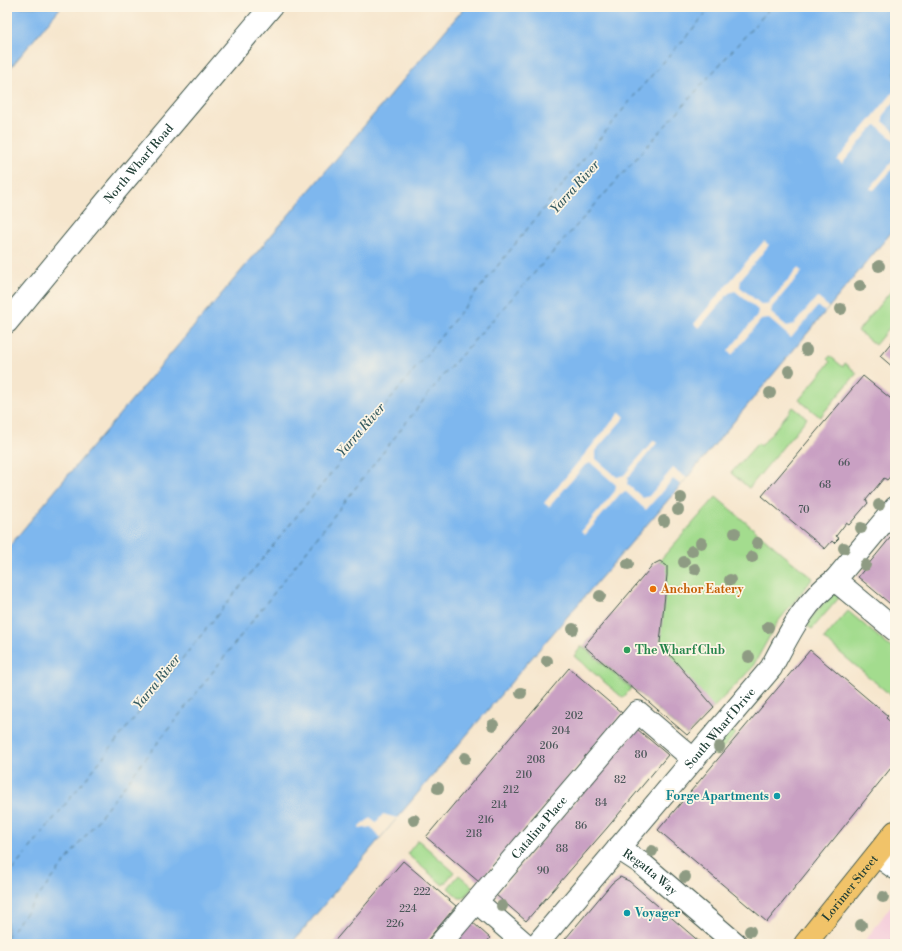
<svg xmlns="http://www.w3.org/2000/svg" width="902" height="951" viewBox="0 0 902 951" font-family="'Libre Bodoni',serif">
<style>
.built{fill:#f5cfdc}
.green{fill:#a3dc8e;stroke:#618c61}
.water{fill:#7eb7ee;stroke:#4e7a91}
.pier{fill:#f6e6cd}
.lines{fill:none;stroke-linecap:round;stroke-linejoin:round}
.ferry{stroke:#375c62;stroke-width:1;stroke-dasharray:5 4;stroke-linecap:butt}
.building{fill:#c9a0c3}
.minor-casing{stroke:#3f564b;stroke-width:24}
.major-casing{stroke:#3f564b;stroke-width:24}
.minor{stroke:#fff;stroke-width:22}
.major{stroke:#f1c369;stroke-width:22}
.tree{fill:#8e9b83}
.food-dot{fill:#e8710a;stroke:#fcf5e5;stroke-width:1.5}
.leisure-dot{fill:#2e9e5b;stroke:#fcf5e5;stroke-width:1.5}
.culture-dot{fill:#0f9aa8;stroke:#fcf5e5;stroke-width:1.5}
.labels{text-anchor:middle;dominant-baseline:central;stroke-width:3.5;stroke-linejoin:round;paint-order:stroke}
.number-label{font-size:10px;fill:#4a5658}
.street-label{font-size:12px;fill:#1f3d34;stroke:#fcf5e5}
.food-label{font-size:12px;font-weight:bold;fill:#c56008;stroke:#fcf5e5;text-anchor:start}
.leisure-label{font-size:12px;font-weight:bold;fill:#27864d;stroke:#fcf5e5;text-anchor:start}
.culture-label{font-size:12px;font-weight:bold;fill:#0d838f;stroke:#fcf5e5;text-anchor:end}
.water-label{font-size:13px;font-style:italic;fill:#375c62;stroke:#fcf5e5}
</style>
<rect width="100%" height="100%" fill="#fcf5e5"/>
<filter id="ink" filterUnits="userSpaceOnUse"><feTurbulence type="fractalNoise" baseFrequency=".025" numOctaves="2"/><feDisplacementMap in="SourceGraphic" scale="8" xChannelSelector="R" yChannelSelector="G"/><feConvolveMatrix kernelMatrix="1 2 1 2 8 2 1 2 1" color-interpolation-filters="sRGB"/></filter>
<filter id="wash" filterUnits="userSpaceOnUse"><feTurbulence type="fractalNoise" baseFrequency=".012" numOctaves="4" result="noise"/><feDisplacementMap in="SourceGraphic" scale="16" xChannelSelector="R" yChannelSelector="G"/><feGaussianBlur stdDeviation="0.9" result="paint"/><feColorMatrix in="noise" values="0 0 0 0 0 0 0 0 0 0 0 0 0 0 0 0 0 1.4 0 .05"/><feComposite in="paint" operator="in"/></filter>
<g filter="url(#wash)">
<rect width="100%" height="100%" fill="#f6e6cd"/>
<path class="built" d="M 895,900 L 895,944 L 863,944 Z"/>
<path class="green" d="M 895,286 L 895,321 L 875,345 L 858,331 Z
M 830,356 L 843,367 L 845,363 L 857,373 L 820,417 L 799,400 L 830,362 L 827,359 Z
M 793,407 L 807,418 L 749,488 L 731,473 L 758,443 L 761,446 Z
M 716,497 L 790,560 L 813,578 L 777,623 L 752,668 L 687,735 L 584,646 Z
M 832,593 L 839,595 L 838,599 L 812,629 L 807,626 L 812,617 Z
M 848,611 L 895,651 L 895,699 L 824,639 Z
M 582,646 L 631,688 L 623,698 L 574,656 Z
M 731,729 L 736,734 L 716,756 L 710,751 Z
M 418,840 L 454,872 L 443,885 L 407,854 Z
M 459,875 L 473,887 L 464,898 L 459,898 L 448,888 Z"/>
<path class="water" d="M 7,7 L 61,7 L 7,72 Z
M 465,7 L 895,7 L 895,228 L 681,485 L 529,661 L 291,944 L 7,944 L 7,549 L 68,475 Z"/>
<path class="pier" d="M 895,90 L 895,101 L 883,115 L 883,121 L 895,132 L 895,141 L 877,126 L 871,129 L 842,164 L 837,160 Z
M 895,158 L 895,166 L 874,190 L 870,189 L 871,187 Z
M 764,241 L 769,245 L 741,279 L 740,287 L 762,305 L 768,304 L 798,268 L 802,272 L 772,307 L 771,313 L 787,326 L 794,324 L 817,297 L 829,307 L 825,312 L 818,306 L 791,338 L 769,319 L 761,320 L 732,355 L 728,351 L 757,316 L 758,310 L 735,291 L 729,293 L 699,328 L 694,324 Z
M 620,412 L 625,417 L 595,451 L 595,458 L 617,477 L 624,475 L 654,440 L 657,443 L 628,478 L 627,484 L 643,498 L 649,496 L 673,468 L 687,478 L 681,485 L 673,479 L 646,510 L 626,492 L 620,494 L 585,535 L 581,532 L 615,491 L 616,485 L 591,463 L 585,465 L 549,507 L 544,503 Z
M 383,814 L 397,818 L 380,838 L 371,827 L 360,829 L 359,826 L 371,818 L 376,823 Z"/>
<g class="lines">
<path class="ferry" d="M 7,877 L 638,91 L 712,7
M 7,937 L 440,379 L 771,7"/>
</g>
<g id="blocks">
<path class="building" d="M 895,338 L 895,369 L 880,356 Z
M 863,376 L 895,402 L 895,471 L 887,480 L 884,478 L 866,500 L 868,503 L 849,525 L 846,523 L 836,536 L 839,538 L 834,543 L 832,541 L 825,549 L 762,496 Z
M 895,532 L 895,608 L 858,577 Z
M 660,561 L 667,566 L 667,575 L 660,643 L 714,707 L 687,735 L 584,646 L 654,564 Z
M 810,650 L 888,716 L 886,718 L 895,726 L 895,763 L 767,922 L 658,830 Z
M 569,668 L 622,713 L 479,882 L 426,837 Z
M 637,729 L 668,755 L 607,828 L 526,921 L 496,895 Z
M 403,861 L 456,906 L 424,944 L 332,944 Z
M 620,877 L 629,881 L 702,944 L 561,944 L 612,883 Z
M 470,920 L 490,938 L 487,942 L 489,944 L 456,944 L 453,941 Z
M 895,937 L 895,944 L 889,944 Z"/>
</g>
</g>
<g filter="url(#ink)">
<use href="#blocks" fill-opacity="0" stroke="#3f564b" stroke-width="1"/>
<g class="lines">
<defs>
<g id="minor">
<path id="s1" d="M 7,322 L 107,201 L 271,7"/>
<path d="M 835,580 L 895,630"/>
<path id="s2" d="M 618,848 L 641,863 L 736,944"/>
<path d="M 877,855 L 895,868"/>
<path d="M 477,902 L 525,944"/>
<path id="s3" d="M 440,944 L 638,712 L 693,759"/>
<path id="s4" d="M 537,944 L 771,668 C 788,636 804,601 835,580 L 895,508"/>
</g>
<g id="major">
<path id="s5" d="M 805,944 L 895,832"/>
</g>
</defs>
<use href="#minor" class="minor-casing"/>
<use href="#major" class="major-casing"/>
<use href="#minor" class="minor"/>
<use href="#major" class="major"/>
</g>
<g class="tree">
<circle cx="879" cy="266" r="6"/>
<circle cx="860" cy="286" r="6"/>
<circle cx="841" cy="309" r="6"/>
<circle cx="806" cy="350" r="6"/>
<circle cx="789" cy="371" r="6"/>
<circle cx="770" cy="393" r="6"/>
<circle cx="681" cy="498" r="6"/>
<circle cx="879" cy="505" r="6"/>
<circle cx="678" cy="510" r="6"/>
<circle cx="664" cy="521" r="6"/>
<circle cx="861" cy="528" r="6"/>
<circle cx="735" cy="533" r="6"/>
<circle cx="701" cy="543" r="6"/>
<circle cx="757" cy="543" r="6"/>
<circle cx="844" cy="548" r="6"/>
<circle cx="692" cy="551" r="6"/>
<circle cx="752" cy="557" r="6"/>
<circle cx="684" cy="562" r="6"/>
<circle cx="628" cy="564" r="6"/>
<circle cx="865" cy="565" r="6"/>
<circle cx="695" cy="569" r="6"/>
<circle cx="730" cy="580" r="6"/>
<circle cx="600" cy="596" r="6"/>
<circle cx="768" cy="627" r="6"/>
<circle cx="573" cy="629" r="6"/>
<circle cx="749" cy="657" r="6"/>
<circle cx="547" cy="661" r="6"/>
<circle cx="521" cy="693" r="6"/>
<circle cx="493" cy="725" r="6"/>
<circle cx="719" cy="747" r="6"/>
<circle cx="465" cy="758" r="6"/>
<circle cx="438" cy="788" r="6"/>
<circle cx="414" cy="820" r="6"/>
<circle cx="652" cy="851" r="6"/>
<circle cx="685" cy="877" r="6"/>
<circle cx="883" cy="897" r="6"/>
<circle cx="502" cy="906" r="6"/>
<circle cx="861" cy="925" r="6"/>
<circle cx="750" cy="931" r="6"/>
</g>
</g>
<circle class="food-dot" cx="653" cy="589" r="4"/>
<circle class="leisure-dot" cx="627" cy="650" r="4"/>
<g class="culture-dot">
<circle cx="777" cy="796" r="4"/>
<circle cx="627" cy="913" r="4"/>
</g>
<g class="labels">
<g class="number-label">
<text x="844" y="463">66</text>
<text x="825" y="485">68</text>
<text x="804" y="510">70</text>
<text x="574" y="716">202</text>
<text x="561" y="731">204</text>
<text x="549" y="746">206</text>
<text x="641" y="755">80</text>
<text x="536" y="760">208</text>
<text x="524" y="775">210</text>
<text x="620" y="780">82</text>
<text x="511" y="790">212</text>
<text x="601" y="803">84</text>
<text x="499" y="805">214</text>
<text x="486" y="820">216</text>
<text x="581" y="826">86</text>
<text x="474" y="834">218</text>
<text x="562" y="849">88</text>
<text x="543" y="871">90</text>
<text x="422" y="892">222</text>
<text x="408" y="909">224</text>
<text x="395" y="924">226</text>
</g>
<g class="street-label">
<text stroke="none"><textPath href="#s1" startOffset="206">North Wharf Road</textPath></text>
<text stroke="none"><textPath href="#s4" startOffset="283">South Wharf Drive</textPath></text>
<text stroke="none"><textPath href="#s3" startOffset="153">Catalina Place</textPath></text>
<text stroke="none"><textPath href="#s2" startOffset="40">Regatta Way</textPath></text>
<text stroke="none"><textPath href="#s5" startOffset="72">Lorimer Street</textPath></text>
</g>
<g class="food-label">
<text x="661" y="589">Anchor Eatery</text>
</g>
<g class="leisure-label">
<text x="635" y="650">The Wharf Club</text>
</g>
<g class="culture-label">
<text x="769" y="796">Forge Apartments</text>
<text x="635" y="913" text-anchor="start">Voyager</text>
</g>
<g class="water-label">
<text transform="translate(575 187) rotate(-48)">Yarra River</text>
<text transform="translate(361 430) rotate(-49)">Yarra River</text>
<text transform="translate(157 682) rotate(-51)">Yarra River</text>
</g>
</g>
<rect width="902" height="951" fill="none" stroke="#fcf5e5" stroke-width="24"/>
</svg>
